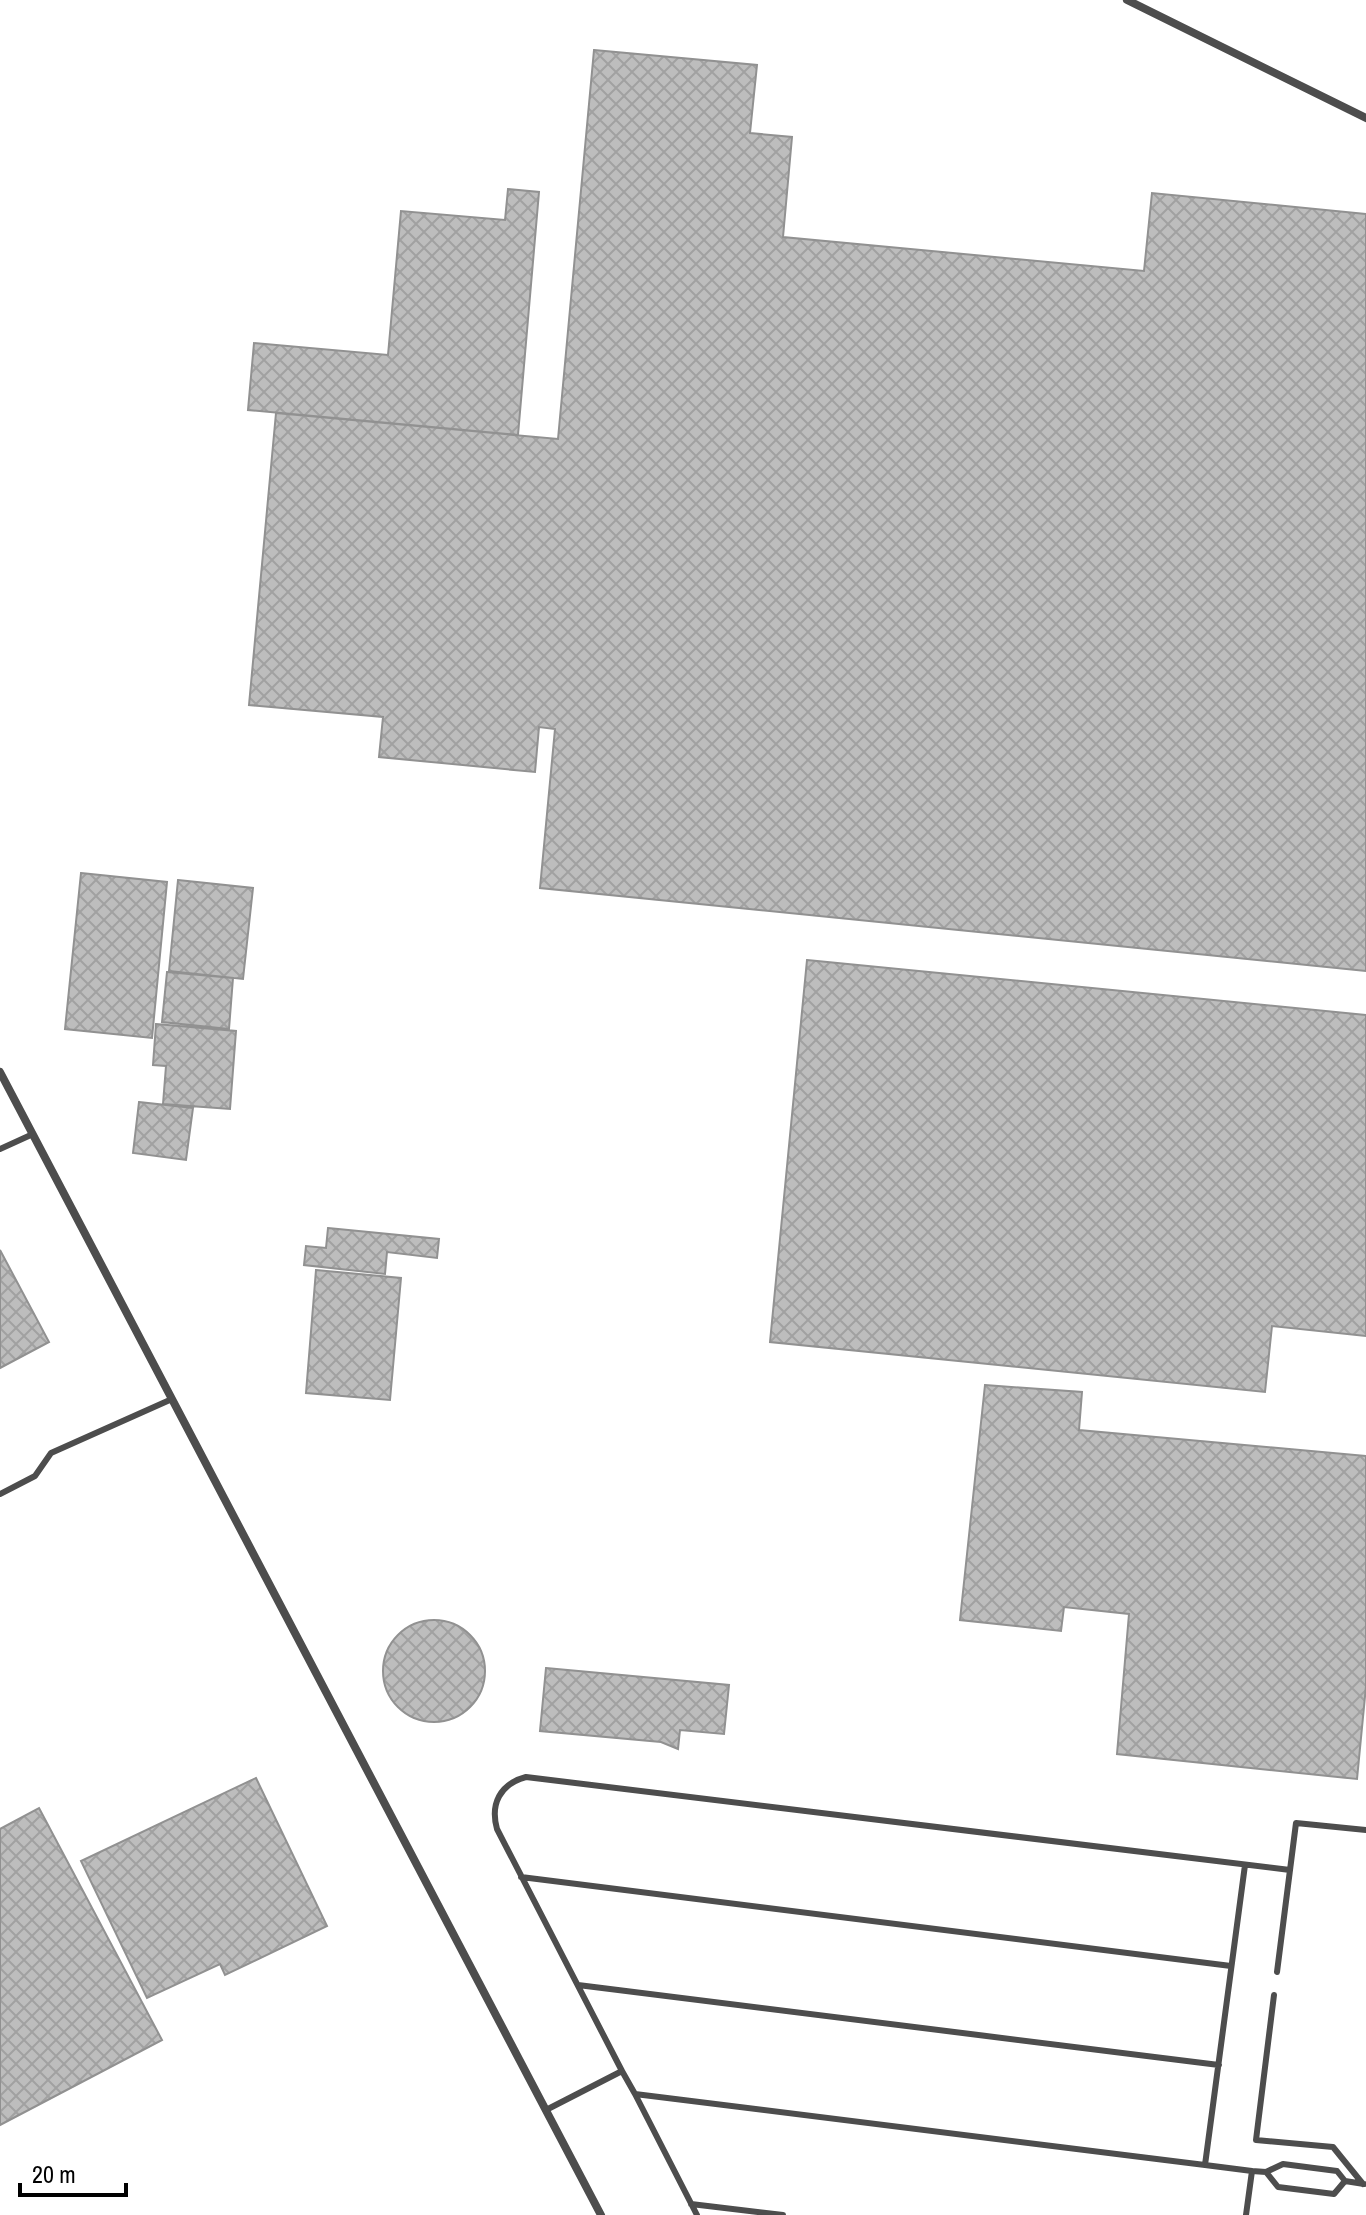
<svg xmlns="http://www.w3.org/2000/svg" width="1366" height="2215" viewBox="0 0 1366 2215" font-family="'Archivo Narrow',sans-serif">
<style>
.building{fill:url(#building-cross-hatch);stroke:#919191;stroke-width:2}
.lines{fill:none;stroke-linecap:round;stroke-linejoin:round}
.lane{stroke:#4d4d4d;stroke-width:6}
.street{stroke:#4d4d4d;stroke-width:8}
</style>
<defs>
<pattern id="building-cross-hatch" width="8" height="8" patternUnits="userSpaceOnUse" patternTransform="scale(2)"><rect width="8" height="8" fill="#bdbdbd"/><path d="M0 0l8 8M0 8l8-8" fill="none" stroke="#a1a1a1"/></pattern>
</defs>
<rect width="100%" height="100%" fill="#fff"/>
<path class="building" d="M 594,50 L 757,65 L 750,133 L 792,137 L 783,237 L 1144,271 L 1152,193 L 1366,214 L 1366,971 L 540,888 L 555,729 L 539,727 L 535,772 L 379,757 L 383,717 L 249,705 L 276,413 L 558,439 Z
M 508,189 L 539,192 L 518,435 L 248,410 L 254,343 L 388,355 L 401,211 L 505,220 Z
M 81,873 L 167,882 L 152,1038 L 65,1029 Z
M 178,880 L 253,888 L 243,979 L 169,971 Z
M 807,960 L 1366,1015 L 1366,1336 L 1272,1326 L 1265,1392 L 770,1342 Z
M 167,972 L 233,978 L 229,1029 L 162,1022 Z
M 156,1024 L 236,1031 L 230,1109 L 163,1104 L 166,1066 L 153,1065 Z
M 139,1102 L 193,1108 L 186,1160 L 133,1153 Z
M 328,1228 L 439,1239 L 437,1258 L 387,1252 L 385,1274 L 304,1265 L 306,1246 L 326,1248 Z
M 0,1250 L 49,1342 L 0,1368 Z
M 316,1270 L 401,1278 L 390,1400 L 306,1393 Z
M 985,1385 L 1082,1392 L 1079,1430 L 1366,1456 L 1366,1686 L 1357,1779 L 1117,1754 L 1129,1614 L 1064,1607 L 1061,1631 L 960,1620 Z
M383 1671a51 51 0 1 1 102 0a51 51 0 1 1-102 0Z
M 546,1668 L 729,1685 L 724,1734 L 680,1730 L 678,1749 L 661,1742 L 540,1731 Z
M 256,1778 L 327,1926 L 225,1975 L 220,1964 L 147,1998 L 81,1861 Z
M 39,1808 L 162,2040 L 0,2125 L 0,1829 Z"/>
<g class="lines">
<path class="lane" d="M 0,1149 L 33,1134
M 0,1494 L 35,1476 L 51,1453 L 172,1399
M 1290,1870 L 1296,1823 L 1366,1830
M 521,1877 L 1231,1966
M 578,1985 L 1219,2065
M 1274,1995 L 1256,2140 L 1333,2147 L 1363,2184
M 622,2071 L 635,2094 L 1205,2165 L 1245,1865
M 635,2094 L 697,2215
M 546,2110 L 622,2071 L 497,1829 C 490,1804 500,1784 526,1777 L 1290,1870 L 1277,1972
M 1205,2165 L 1252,2171
M 1266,2172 L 1278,2187 L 1334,2194 L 1345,2181
M 691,2204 L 783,2215
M 1246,2215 L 1252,2171 L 1266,2172 L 1283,2164 L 1337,2171 L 1345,2181 L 1364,2184"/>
<path class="street" d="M 1127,0 L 1366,118
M 0,1072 L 601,2215"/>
</g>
<path d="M20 2183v12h106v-12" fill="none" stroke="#000000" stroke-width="4"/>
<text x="32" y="2183" font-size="24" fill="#000000" stroke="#ffffff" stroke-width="6" paint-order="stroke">20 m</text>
</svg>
